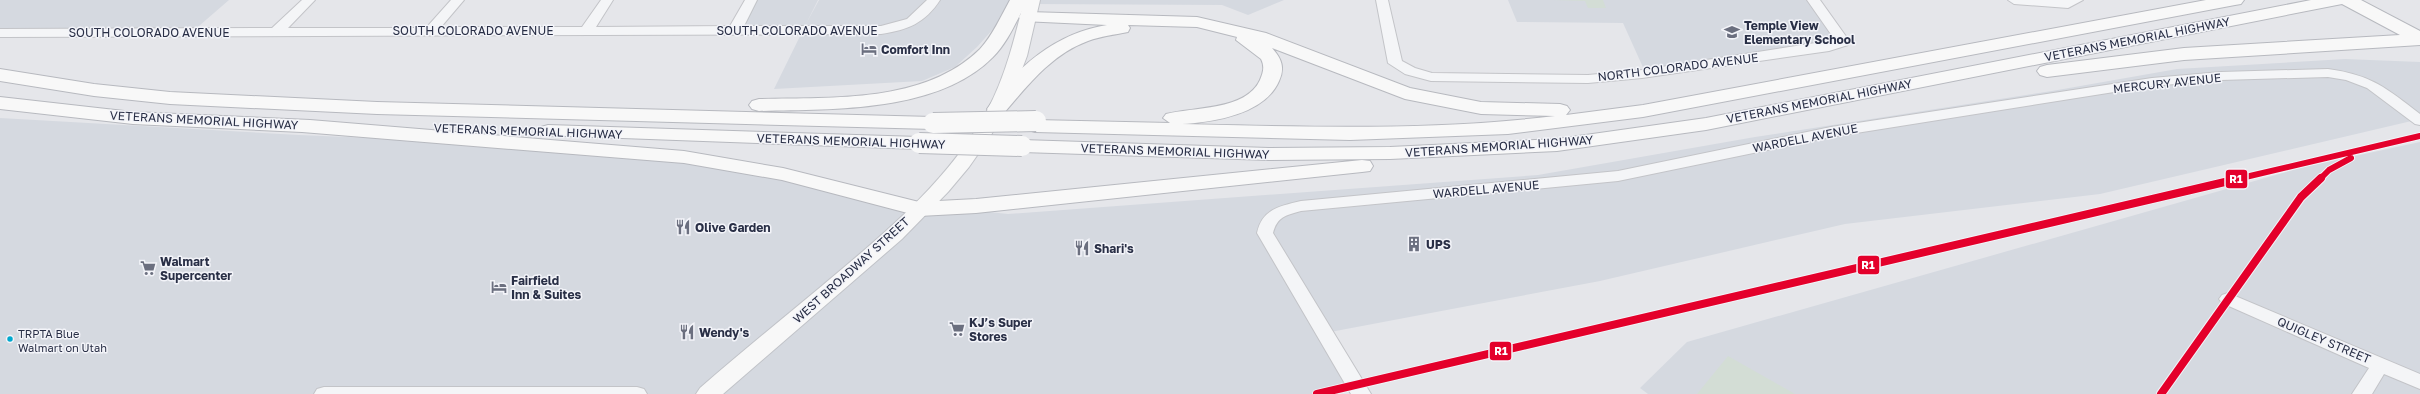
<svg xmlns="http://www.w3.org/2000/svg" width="2420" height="394" viewBox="0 0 2420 394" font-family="'Golos Text',sans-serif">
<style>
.built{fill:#d5d9e0}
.green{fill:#d3ddd5}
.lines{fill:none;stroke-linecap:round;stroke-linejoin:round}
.minor-casing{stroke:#c3c4c8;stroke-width:2}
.major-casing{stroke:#c1c3c8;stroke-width:2}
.highway-casing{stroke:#b7b9bf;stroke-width:2}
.minor{fill:#f4f5f7;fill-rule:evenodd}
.major{fill:#f8f8f8;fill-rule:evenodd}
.highway{fill:#f8f8f8;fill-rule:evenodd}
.highway-bridge-casing{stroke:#b7b9bf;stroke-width:22;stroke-linecap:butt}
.highway-bridge{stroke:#f8f8f8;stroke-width:20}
.rail-1-far1-casing{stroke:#f3f4f9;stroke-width:8}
.rail-1-casing{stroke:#f3f4f9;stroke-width:10}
.rail-1-far1{stroke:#e4002b;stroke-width:6}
.rail-1{stroke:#e4002b;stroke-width:8}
.bus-dot{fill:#00a9ce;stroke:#f3f4f9;stroke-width:1.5}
.labels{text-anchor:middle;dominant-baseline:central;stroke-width:3;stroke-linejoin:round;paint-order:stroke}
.bus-label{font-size:11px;fill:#292f46;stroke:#f3f4f9;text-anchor:start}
.poi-label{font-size:12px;font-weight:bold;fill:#292f46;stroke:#f3f4f9;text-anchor:start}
.street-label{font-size:12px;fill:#292f46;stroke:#f3f4f9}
.line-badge{stroke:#f3f4f9;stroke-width:1.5}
.badge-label{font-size:11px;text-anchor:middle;font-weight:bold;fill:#fff}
</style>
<rect width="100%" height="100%" fill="#e5e6ea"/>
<path class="built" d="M 0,0 L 229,0 L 192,32 L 0,33 Z
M 751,0 L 818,0 L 806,24 L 819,0 L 1019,0 L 977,47 L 955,67 L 922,81 L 774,89 L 803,30 L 735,30 Z
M 1032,0 L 1284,0 L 1248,15 L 1222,5 L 1031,4 Z
M 1508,0 L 1813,0 L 1843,42 L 1646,74 L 1623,23 L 1517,22 Z
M 2345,59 L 2420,62 L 2420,119 L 2100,194 L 1845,224 L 1600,281 L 1325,333 L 1356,385 L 1315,394 L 0,394 L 0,118 L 299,135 L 563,146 L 684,157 L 919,209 L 951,208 L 1008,214 L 1538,175 L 1755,137 L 2052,91 L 2177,69 Z
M 2420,142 L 2420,394 L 1648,394 L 1640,388 L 1687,342 L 2304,167 Z"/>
<path class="green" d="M 1553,0 L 1603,0 L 1606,8 L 1588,8 L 1585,1 Z
M 1728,356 L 1795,394 L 1697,394 Z"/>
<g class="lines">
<defs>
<path id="minor" d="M 302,0 L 315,0 L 288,28 L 426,28 L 451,0 L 464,0 L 441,27 L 582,27 L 601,0 L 613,0 L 596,27 L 730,26 L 745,0 L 757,0 L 744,26 L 881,26 L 907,19 L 927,0 L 940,0 C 925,23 908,30 881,34 L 0,37 L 0,29 L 272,28 Z
M 1376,0 L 1388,0 L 1402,61 L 1415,68 L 1432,73 L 1588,75 L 1642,70 L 1835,40 L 1807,0 L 1820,0 L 1850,42 L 1848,45 L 1829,51 L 1642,78 L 1588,83 L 1431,81 L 1405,74 L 1388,63 Z
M 2008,0 L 2083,0 L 2068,8 L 2014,4 Z
M 2328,69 C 2372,75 2386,88 2420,114 L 2420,125 L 2415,124 L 2367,88 L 2346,80 L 2328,77 L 2221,80 L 2152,86 L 1831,137 L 1618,181 L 1301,211 C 1286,215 1277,217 1273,233 L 1371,394 L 1351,394 L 1257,233 C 1262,209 1280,206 1301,201 L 1618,171 L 1831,127 L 2152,78 L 2221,72 Z
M 2228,293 L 2420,374 L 2420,389 L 2384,374 L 2372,394 L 2352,394 L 2369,368 L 2222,303 L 2219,299 L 2222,295 Z
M 324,387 L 637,387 L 644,389 L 647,394 L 314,394 L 317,389 Z"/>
<path id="major" d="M 1024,0 L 1040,0 L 1027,56 L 1012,96 L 990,137 L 969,167 L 948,192 L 902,239 L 723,394 L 696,394 L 700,388 C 740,353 782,319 823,285 C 885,233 949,181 988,109 C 1006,75 1015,37 1024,0 Z"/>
<path id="highway" d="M 1010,0 L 1028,0 C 1017,19 1009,41 993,57 C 938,113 832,109 759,111 L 752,109 L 749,105 L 752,101 L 759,99 C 831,97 924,104 980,49 C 993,35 1001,16 1010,0 Z
M 2206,0 L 2244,0 L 2241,4 L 2235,5 L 1643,117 L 1508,134 L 1350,140 L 1035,132 L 1028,130 L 1025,126 L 1028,122 L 1035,120 L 1170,123 L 1163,118 L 1166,114 C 1192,107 1246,111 1260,80 C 1263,73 1265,67 1261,59 L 1236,40 L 1237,37 L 1197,27 L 1128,25 L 1130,28 L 1128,32 C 1114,35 1101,36 1088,41 C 1052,54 1028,85 1004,113 L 997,115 L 990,113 L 987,109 C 1016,67 1056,33 1107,25 L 1022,21 L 1019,17 L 1022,13 L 1028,12 L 1197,17 L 1266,33 L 1410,88 L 1481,102 L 1560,104 L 1567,106 L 1570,110 L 1566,115 L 1643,105 ZM 1272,48 L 1405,99 L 1481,114 L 1555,116 C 1431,131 1306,127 1182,124 C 1214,122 1265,114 1279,81 C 1285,68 1282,59 1272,48 Z
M 2311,0 L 2361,0 L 2420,31 L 2420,45 L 2184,60 L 2047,77 L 2040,75 L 2037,71 L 2040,67 L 2047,65 L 2184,48 L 2400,35 L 2342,4 L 1706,130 L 1557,151 L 1390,159 L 1269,160 L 1022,152 L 1015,150 L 1012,146 L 1015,142 L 1022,140 L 1269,148 L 1390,147 L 1557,139 L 1706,118 Z
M 0,69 L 94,84 L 170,92 L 377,102 L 933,117 L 940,119 L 943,123 L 940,127 L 933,129 L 377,114 L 170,104 L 94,96 L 0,81 Z
M 0,97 L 133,112 L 310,120 L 684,151 L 783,168 L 919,202 L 976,199 L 1362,160 L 1370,161 L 1373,166 L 1370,171 L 1362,172 L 976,213 L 919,216 L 782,180 L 684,163 L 302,132 L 133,124 L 0,109 Z
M 548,125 L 919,137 L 926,139 L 929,143 L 926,147 L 919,149 L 541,135 L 538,131 L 541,127 Z"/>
</defs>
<use href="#minor" class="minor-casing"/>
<use href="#major" class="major-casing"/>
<use href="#highway" class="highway-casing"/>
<use href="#minor" class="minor"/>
<use href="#major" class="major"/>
<use href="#highway" class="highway"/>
<defs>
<path id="highway-bridge" d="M 933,123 L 1036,121
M 919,143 L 1022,146"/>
</defs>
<use href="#highway-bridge" class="highway-bridge-casing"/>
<use href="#highway-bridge" class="highway-bridge"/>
<defs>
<path id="rail-1-far1" d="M 2237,179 L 2420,136
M 2320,179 L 2329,170 L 2351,158"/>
<path id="rail-1" d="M 1317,394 L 2242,178
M 2161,394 L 2301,197 L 2321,178"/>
</defs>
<use href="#rail-1-far1" class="rail-1-far1-casing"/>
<use href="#rail-1" class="rail-1-casing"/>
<use href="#rail-1-far1" class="rail-1-far1"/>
<use href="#rail-1" class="rail-1"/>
</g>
<defs>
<symbol id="school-bare" viewBox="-9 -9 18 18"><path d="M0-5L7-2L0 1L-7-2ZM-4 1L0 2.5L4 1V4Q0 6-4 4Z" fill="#6b6f7f" stroke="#f3f4f9" stroke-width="2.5" paint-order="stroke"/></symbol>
<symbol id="hotel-bare" viewBox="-9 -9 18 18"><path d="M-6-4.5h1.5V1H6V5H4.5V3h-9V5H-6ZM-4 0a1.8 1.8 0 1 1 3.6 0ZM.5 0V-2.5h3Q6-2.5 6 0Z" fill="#6b6f7f" stroke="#f3f4f9" stroke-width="2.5" paint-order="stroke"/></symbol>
<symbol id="restaurant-bare" viewBox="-9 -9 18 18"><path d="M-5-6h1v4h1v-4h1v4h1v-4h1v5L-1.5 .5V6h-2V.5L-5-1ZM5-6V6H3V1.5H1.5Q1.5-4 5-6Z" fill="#6b6f7f" stroke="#f3f4f9" stroke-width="2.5" paint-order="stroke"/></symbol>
<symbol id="building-bare" viewBox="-9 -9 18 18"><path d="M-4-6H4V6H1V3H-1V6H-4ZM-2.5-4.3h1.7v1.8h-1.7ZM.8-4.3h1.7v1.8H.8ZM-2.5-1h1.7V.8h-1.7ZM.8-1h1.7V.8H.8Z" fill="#6b6f7f" stroke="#f3f4f9" stroke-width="2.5" paint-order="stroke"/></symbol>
<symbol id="supermarket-bare" viewBox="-9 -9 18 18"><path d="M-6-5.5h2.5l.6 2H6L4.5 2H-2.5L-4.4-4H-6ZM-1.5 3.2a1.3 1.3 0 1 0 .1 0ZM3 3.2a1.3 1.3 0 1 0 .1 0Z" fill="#6b6f7f" stroke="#f3f4f9" stroke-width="2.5" paint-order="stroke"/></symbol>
</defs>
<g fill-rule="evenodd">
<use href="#school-bare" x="1721" y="21" width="22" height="22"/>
<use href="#hotel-bare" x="858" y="38" width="22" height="22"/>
<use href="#restaurant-bare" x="672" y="216" width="22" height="22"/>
<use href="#building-bare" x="1403" y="233" width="22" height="22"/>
<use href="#restaurant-bare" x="1071" y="237" width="22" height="22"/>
<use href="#supermarket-bare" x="137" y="257" width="22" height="22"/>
<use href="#hotel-bare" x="488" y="276" width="22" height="22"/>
<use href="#supermarket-bare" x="946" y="318" width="22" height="22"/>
<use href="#restaurant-bare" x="676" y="321" width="22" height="22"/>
</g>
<circle class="bus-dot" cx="10" cy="339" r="3.5"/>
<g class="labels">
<g class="bus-label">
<text x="18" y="333">TRPTA Blue<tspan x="18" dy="14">Walmart on Utah</tspan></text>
</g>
<g class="poi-label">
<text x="1744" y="25">Temple View<tspan x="1744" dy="14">Elementary School</tspan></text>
<text x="881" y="49">Comfort Inn</text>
<text x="695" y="227">Olive Garden</text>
<text x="1426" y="244">UPS</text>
<text x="1094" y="248">Shari's</text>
<text x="160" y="261">Walmart<tspan x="160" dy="14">Supercenter</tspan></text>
<text x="511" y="280">Fairfield<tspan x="511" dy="14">Inn &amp; Suites</tspan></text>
<text x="969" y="322">KJ’s Super<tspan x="969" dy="14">Stores</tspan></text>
<text x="699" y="332">Wendy's</text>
</g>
<g class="street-label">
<text x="473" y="30">SOUTH COLORADO AVENUE</text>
<text x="797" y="30">SOUTH COLORADO AVENUE</text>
<text x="149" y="32">SOUTH COLORADO AVENUE</text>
<text transform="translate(2137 39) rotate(-11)">VETERANS MEMORIAL HIGHWAY</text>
<text transform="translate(1678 67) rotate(-7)">NORTH COLORADO AVENUE</text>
<text transform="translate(2167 83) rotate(-6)">MERCURY AVENUE</text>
<text transform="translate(1819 101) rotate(-11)">VETERANS MEMORIAL HIGHWAY</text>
<text transform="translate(204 120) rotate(3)">VETERANS MEMORIAL HIGHWAY</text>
<text transform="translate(528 131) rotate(2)">VETERANS MEMORIAL HIGHWAY</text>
<text transform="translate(1805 138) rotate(-11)">WARDELL AVENUE</text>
<text transform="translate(851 141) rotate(2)">VETERANS MEMORIAL HIGHWAY</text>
<text transform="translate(1499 146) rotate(-4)">VETERANS MEMORIAL HIGHWAY</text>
<text transform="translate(1175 151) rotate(2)">VETERANS MEMORIAL HIGHWAY</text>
<text transform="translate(1486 189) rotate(-5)">WARDELL AVENUE</text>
<text transform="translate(851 270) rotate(-42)">WEST BROADWAY STREET</text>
<text transform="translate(2324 340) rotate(23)">QUIGLEY STREET</text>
</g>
</g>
<g class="line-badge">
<rect x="2225" y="169" width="23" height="20" rx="4" fill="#e4002b"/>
<rect x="1857" y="255" width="23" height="20" rx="4" fill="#e4002b"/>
<rect x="1489" y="341" width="23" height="20" rx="4" fill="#e4002b"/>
</g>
<g class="badge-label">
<text x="2236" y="183">R1</text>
<text x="1868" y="269">R1</text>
<text x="1501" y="355">R1</text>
</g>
</svg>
